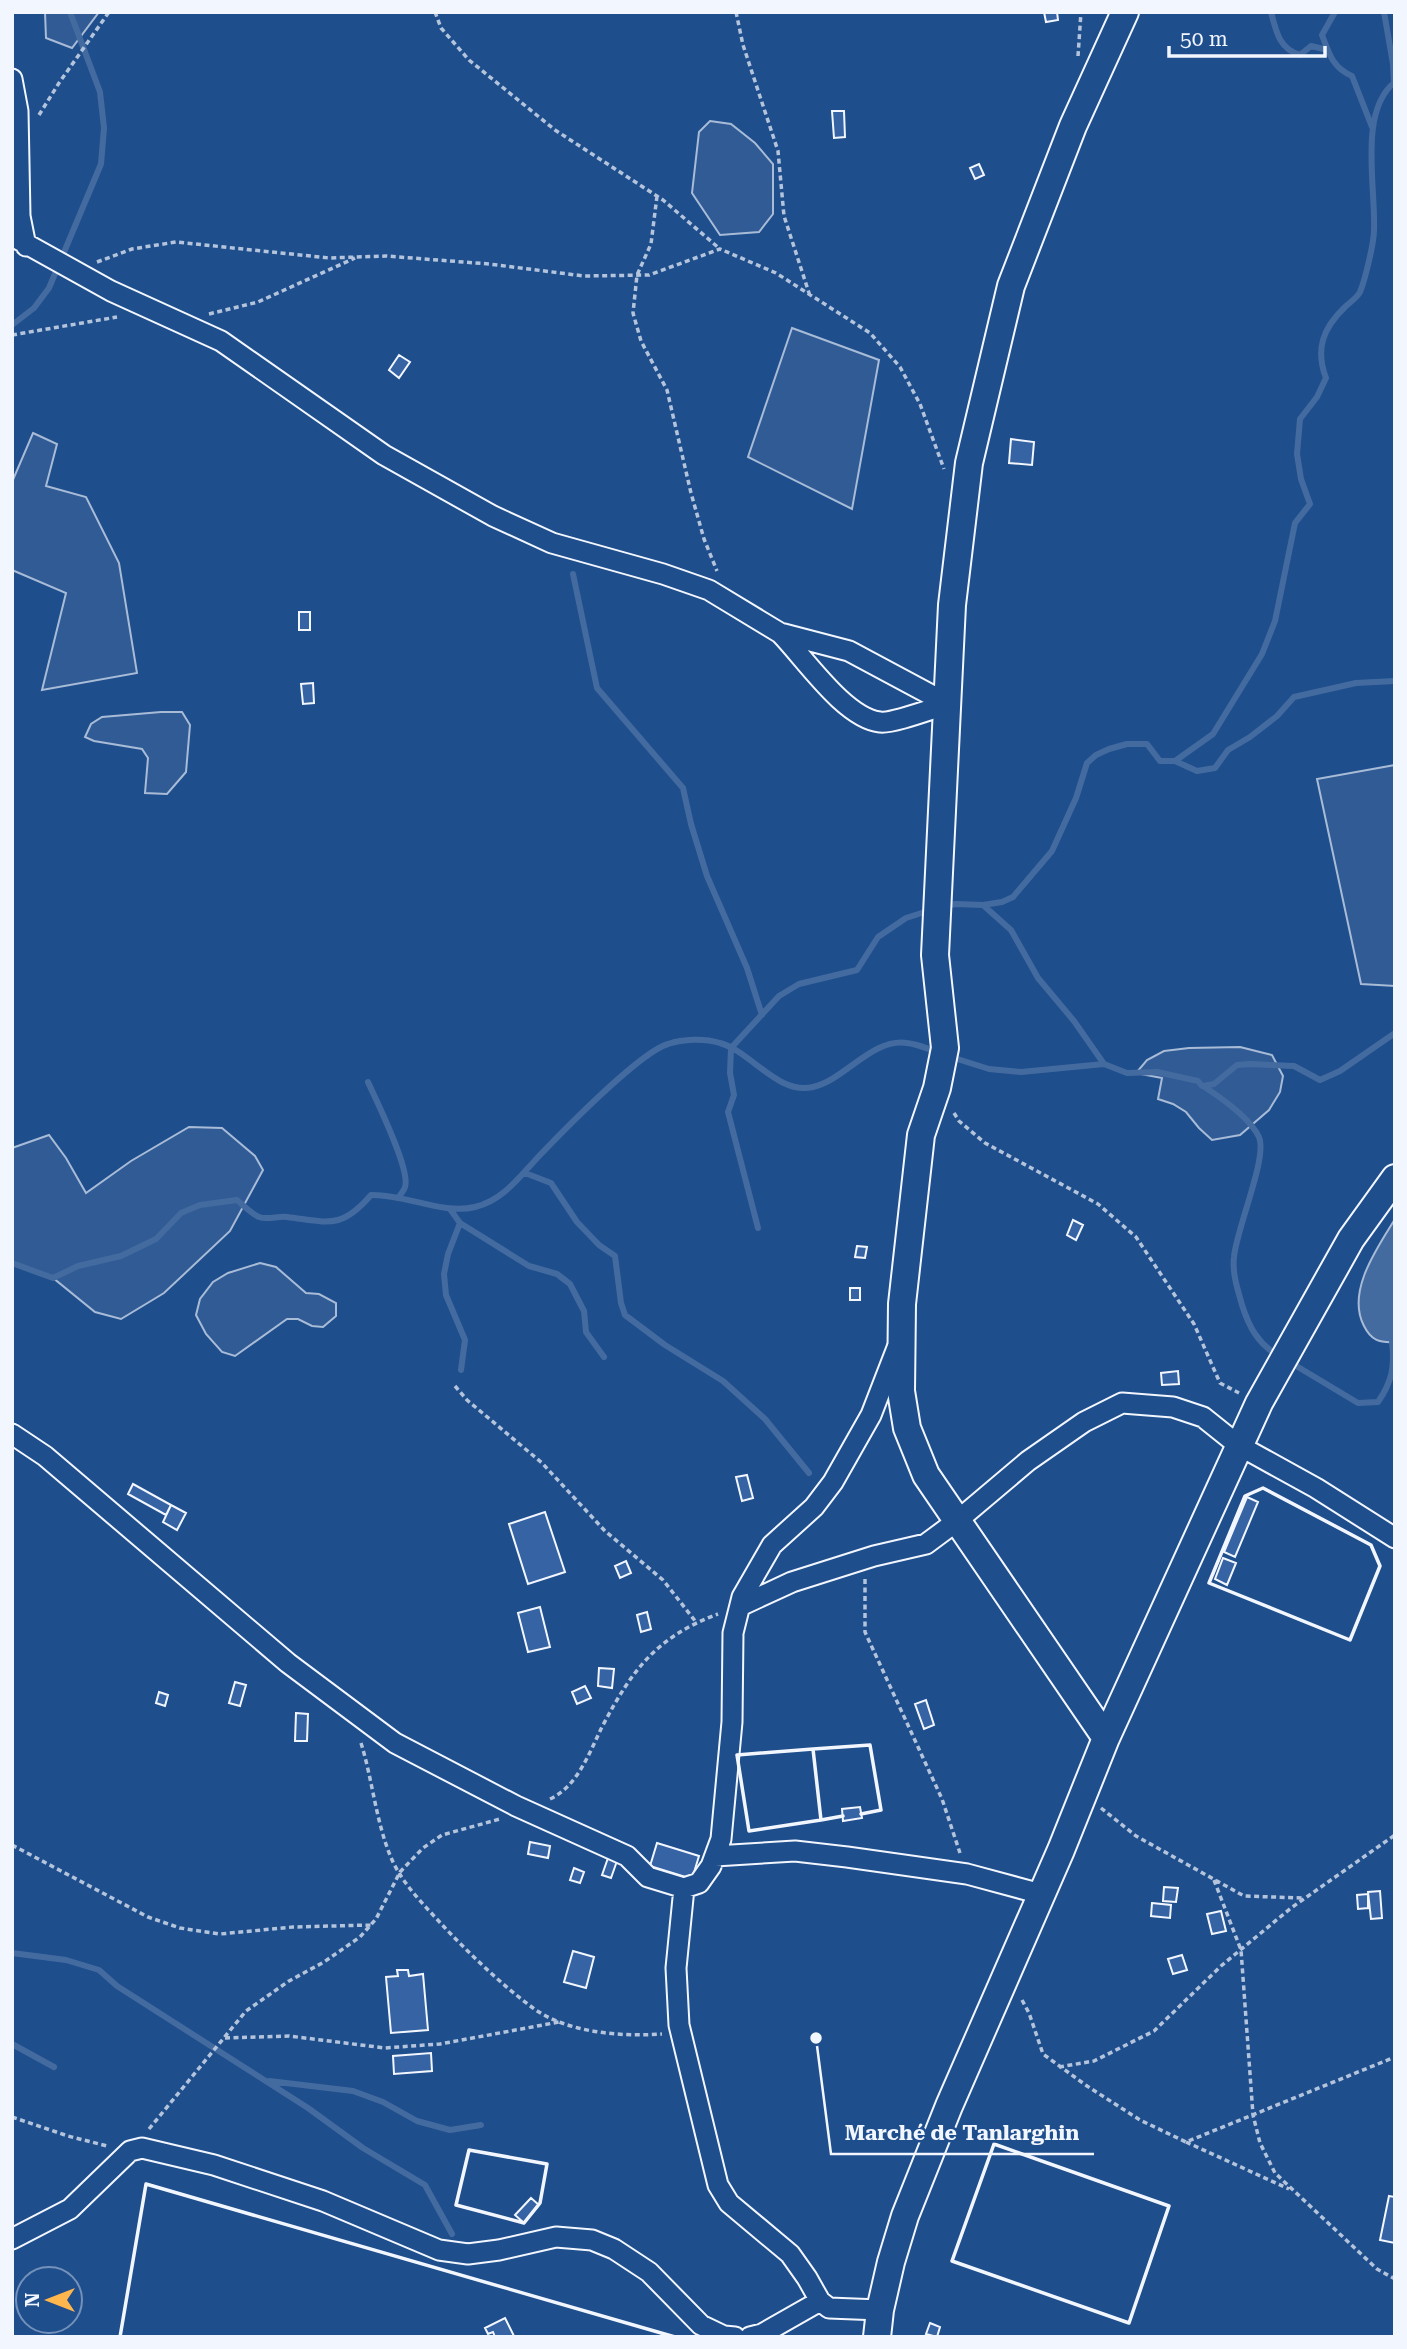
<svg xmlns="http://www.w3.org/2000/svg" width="1407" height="2349" viewBox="0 0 1407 2349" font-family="'Roboto Serif',serif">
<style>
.built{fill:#305b95;stroke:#a8bbd7;stroke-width:2}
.water{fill:#446ba0;stroke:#a8bbd7;stroke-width:2}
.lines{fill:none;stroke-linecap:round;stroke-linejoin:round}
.stream{stroke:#446ba0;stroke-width:6}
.building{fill:#3563a3;stroke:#f2f6ff;stroke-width:2}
.street-casing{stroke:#f2f6ff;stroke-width:23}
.secondary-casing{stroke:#f2f6ff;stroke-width:30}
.path{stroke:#b3c4dc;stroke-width:3.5;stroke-dasharray:5 3.5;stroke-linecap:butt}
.street{stroke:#1f4e8c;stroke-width:19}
.secondary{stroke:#1f4e8c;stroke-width:26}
.wall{stroke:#f2f6ff;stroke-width:3.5}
.leader{fill:none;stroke:#f2f6ff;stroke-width:2.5}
.callout-dot{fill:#f2f6ff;stroke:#1f4e8c;stroke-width:2.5}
.callout-label{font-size:21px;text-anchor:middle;font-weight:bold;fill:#f2f6ff;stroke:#1f4e8c;stroke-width:5;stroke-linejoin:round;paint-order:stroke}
</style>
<rect width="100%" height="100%" fill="#1f4e8c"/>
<path class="built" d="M 45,12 L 99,12 L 72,48 L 46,38 Z
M 710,121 L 731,124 L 755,143 L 773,164 L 773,214 L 759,232 L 720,235 L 692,193 L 699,132 Z
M 792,328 L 879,360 L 852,509 L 748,457 Z
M 33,433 L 57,444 L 46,486 L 86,497 L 119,563 L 137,673 L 42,690 L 66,593 L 12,570 L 12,482 Z
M 161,712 L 182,712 L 190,725 L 186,772 L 167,794 L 145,793 L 148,758 L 142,749 L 94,741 L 85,737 L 91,724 L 102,717 Z
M 1395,765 L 1395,986 L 1361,984 L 1317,779 Z
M 1240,1047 L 1272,1055 L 1283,1076 L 1280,1092 L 1269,1110 L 1240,1135 L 1212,1140 L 1199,1128 L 1186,1112 L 1173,1104 L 1158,1099 L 1162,1078 L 1136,1073 L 1147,1060 L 1164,1051 L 1189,1048 Z
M 189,1127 L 222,1128 L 255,1156 L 263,1170 L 230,1231 L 164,1293 L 121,1319 L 95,1312 L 53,1278 L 12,1263 L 12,1148 L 49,1135 L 66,1158 L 86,1193 L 131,1161 Z
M 260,1263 L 276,1267 L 306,1293 L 319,1294 L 336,1303 L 336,1316 L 323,1327 L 312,1326 L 298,1319 L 287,1319 L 235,1356 L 222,1352 L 206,1334 L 196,1315 L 200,1299 L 213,1282 L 228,1273 Z"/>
<path class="water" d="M 1395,1219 L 1395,1342 C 1379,1343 1371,1340 1364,1326 C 1346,1292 1377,1248 1395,1219 Z"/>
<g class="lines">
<path class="stream" d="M 1271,12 C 1276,31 1279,49 1300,55 L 1311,46 L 1328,50
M 1335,12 L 1322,35 C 1329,54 1333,68 1352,76 L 1372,127
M 1384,12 L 1393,64 L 1394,83
M 12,325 L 34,308 L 49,288 L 101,164 L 104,128 L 100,92 L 70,12
M 573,574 L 597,688 L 683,788 L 691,824 L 707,876 L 747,968 L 762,1015
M 1175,761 L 1213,734 L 1262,654 L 1275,621 L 1295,523 L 1310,504 L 1301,479 L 1297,454 L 1300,419 L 1317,397 L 1326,378 C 1315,349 1323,328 1345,307 C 1350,302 1357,298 1360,292 C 1365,280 1374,243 1374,230 C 1376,188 1358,111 1395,82
M 983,905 L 1002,902 L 1013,897 L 1052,851 L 1076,798 L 1087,763 L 1096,755 L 1109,749 L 1127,744 L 1147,744 L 1160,761 L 1175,761 L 1197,771 L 1215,768 L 1228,750 L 1250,737 L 1277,716 L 1294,697 L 1356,683 L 1395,681
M 945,906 L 956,904 L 983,905 L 1011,930 L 1038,978 L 1074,1021 L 1104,1064 L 1127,1073 L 1157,1072 L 1198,1081 L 1202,1086 L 1214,1084 L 1237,1065 L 1250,1064 L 1294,1066 L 1320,1080 L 1340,1071 L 1395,1033
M 951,1057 L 989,1069 L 1021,1072 L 1104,1064
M 368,1082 C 376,1100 411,1170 405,1187 C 404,1191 401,1193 399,1197
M 1203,1086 C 1220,1097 1250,1118 1259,1137 C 1268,1157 1236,1230 1234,1257 C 1232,1274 1238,1290 1242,1305 C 1249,1327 1258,1344 1279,1356
M 525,1173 L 551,1183 L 577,1222 L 599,1245 L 615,1256 L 621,1303 L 625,1315 L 665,1345 L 723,1381 L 765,1419 L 809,1473
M 450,1209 L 460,1223 L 529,1266 L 557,1274 L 570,1284 L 584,1311 L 586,1332 L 604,1357
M 460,1223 L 448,1254 L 444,1274 L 446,1295 L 465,1340 L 461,1370
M 758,1228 L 728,1112 L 734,1095 L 730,1073 L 731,1048 L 779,996 L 799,984 L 857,970 L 878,937 L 906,918 L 931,910
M 12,1263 L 53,1278 L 78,1266 L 121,1256 L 156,1239 L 181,1213 L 200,1205 L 237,1200 C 243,1205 252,1214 259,1217 C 267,1220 278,1216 287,1217 C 328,1222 341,1230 371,1195 C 405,1194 443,1215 475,1207 C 504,1200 521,1175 540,1155 C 563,1131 640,1052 668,1044 C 683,1039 704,1038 720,1043 C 752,1052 777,1095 813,1087 C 846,1079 872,1038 907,1043 C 917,1044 928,1049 938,1052
M 1288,1361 L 1358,1403 L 1378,1402 C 1392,1382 1395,1366 1392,1342
M 12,1953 L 66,1960 L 99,1970 L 117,1986 L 308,2108 L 363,2148 L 425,2185 L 452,2234
M 12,2044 L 54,2067
M 269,2081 L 353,2091 L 383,2102 L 417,2121 L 450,2130 L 481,2125"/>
</g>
<path class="building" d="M 1044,12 L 1057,12 L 1058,20 L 1046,22 Z
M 832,111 L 844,111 L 845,137 L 834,138 Z
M 979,164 L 984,175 L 975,179 L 970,168 Z
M 399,355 L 410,362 L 399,378 L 389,370 Z
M 1011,439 L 1034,442 L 1032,465 L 1009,463 Z
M 299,612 L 310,612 L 310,630 L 299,630 Z
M 313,683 L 314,703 L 303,704 L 301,684 Z
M 1073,1220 L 1083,1225 L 1076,1240 L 1067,1235 Z
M 857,1246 L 867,1247 L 865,1258 L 855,1257 Z
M 850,1288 L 860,1288 L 860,1300 L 850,1300 Z
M 1178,1371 L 1179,1384 L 1162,1385 L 1161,1373 Z
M 747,1475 L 753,1498 L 742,1501 L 736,1477 Z
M 133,1484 L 171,1505 L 166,1515 L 128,1494 Z
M 1247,1497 L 1258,1502 L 1235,1557 L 1224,1552 Z
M 171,1505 L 186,1513 L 177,1530 L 163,1522 Z
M 545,1512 L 565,1572 L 528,1584 L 509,1524 Z
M 1223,1558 L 1236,1563 L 1227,1585 L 1215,1579 Z
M 626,1561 L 631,1573 L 620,1578 L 615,1566 Z
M 540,1607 L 550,1647 L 528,1652 L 518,1613 Z
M 647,1612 L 651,1629 L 641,1632 L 637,1615 Z
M 599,1668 L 614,1669 L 612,1688 L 598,1686 Z
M 235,1682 L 246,1685 L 240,1706 L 229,1703 Z
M 585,1686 L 591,1698 L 577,1704 L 572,1692 Z
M 159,1692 L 168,1695 L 165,1706 L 156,1703 Z
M 926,1700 L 934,1725 L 924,1729 L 915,1704 Z
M 296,1713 L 308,1714 L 307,1741 L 295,1741 Z
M 860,1807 L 862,1818 L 843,1821 L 842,1809 Z
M 530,1842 L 550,1846 L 548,1858 L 528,1854 Z
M 657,1843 L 699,1856 L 692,1879 L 650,1866 Z
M 608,1858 L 617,1861 L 611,1878 L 602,1875 Z
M 574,1868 L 584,1872 L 580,1883 L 570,1880 Z
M 1164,1887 L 1178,1888 L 1176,1902 L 1163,1901 Z
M 1380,1891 L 1382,1918 L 1371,1919 L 1368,1892 Z
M 1368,1894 L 1368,1908 L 1358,1909 L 1357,1895 Z
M 1152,1903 L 1171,1905 L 1170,1918 L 1151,1916 Z
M 1221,1911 L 1226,1931 L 1212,1934 L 1207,1914 Z
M 573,1951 L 594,1957 L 586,1988 L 564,1982 Z
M 1182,1955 L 1187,1970 L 1173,1974 L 1168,1959 Z
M 397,1970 L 408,1970 L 409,1976 L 423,1974 L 428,2030 L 391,2033 L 386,1977 L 398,1976 Z
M 431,2053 L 432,2071 L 394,2074 L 393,2056 Z
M 1389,2196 L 1395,2197 L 1395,2243 L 1380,2240 Z
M 531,2198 L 539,2205 L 524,2223 L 515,2215 Z
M 505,2318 L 514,2336 L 495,2337 L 493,2332 L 488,2334 L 485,2328 Z
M 930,2323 L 940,2327 L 937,2337 L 926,2334 Z"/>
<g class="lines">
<defs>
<path id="street" d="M 12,79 L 18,111 L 20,216 L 26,246
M 12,236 L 111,291 L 221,341 L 384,455 L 493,516 L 552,543 L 663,574 L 709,590 L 780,633 L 849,651 L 948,704
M 781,634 C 806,660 845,718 880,722 C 892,724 934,708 948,704
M 12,1434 L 45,1456 L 288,1663 L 395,1743 L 516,1806 L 627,1856 L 648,1877 L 684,1888 L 699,1883 L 711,1866 L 721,1839 L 732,1722 L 733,1633 L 742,1597 L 772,1545 L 814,1507 L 833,1482 L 871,1415 L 897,1348
M 740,1606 L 792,1582 L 874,1556 L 926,1544 L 957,1521 L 1028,1461 L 1084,1422 L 1122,1403 L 1173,1407 L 1203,1417 L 1238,1445 L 1316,1488 L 1395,1538
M 715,1856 L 795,1851 L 847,1857 L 967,1874 L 1041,1894
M 684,1888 L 676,1968 L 679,2025 L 718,2185 L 729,2203 L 790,2254 L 807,2278 L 820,2301 L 829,2308 L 880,2310
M 12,2239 L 70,2209 L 130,2151 L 142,2148 L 214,2165 L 323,2201 L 439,2250 L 468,2254 L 499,2250 L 556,2237 L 592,2240 L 614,2249 L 649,2272 L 701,2325 L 724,2336 L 735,2337
M 750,2337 L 762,2334 L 820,2301"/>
<path id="secondary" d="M 1106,1738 L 926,1475 L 907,1428 L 901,1391 L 902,1304 L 921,1135 L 937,1088 L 945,1048 L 935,955 L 952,605 L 969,463 L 1011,286 L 1073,126 L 1125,12
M 877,2337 L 880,2310 L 891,2262 L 905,2216 L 949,2106 L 1061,1850 L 1106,1738 L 1259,1403 L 1351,1239 L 1395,1178"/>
</defs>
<use href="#street" class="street-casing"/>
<use href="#secondary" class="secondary-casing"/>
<path class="path" d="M 435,12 L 441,28 L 469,60 L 555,130 L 663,200 L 720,249
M 736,12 L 743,45 L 778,151 L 784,216 L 810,296
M 1078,56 L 1081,12
M 39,115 L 59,83 L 109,12
M 657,196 L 651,244 L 637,275 L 633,313 L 641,341 L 667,390 L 691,493 L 704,539 L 717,571
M 97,262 L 132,249 L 176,242 L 329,258 L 386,256 L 489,264 L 584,276 L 649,275 L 720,249 L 776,273 L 870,333 L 900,367 L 920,404 L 944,469
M 209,314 L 258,302 L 355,258
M 12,335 L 117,317
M 954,1113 L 959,1121 L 985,1143 L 1098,1204 L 1136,1237 L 1194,1324 L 1220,1383 L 1239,1393
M 455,1386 L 467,1400 L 542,1463 L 605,1531 L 663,1580 L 696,1622
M 865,1579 L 865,1632 L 942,1799 L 960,1853
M 361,1743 C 373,1781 376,1825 393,1862 C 405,1887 427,1908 446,1929 C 473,1957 502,1985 533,2008 C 567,2033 622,2037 662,2034
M 550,1799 C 578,1786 589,1753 602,1727 C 632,1670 656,1637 718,1614
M 1101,1808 L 1136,1836 L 1244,1896 L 1302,1898
M 12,1845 L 148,1917 L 180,1928 L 220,1934 L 293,1927 L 371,1925
M 1214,1880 L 1241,1950 L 1253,2115 L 1260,2143 L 1275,2173 L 1377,2269 L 1395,2279
M 1022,2000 L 1029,2013 L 1043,2054 L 1087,2086 L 1140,2120 L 1186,2142 L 1395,2057
M 225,2038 L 289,2036 L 385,2048 L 440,2044 L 559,2022
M 1059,2067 L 1094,2061 L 1154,2031 L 1221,1966 L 1291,1908 L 1395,1835
M 12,2117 L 68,2136 L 107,2146
M 149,2129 L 246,2011 L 289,1981 L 324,1962 L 360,1937 L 376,1919 L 400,1872 L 423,1848 L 442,1835 L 500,1819
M 1186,2142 L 1289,2189"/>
<use href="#street" class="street"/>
<use href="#secondary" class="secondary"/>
<path class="wall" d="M 1263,1488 L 1371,1545 L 1380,1566 L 1350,1640 L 1209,1583 L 1245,1496 Z
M 813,1749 L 821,1820 L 749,1831 L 737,1755 Z
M 813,1749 L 870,1745 L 881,1810 L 861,1814
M 821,1820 L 843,1816
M 994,2144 L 1169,2206 L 1129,2323 L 952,2261 Z
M 469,2150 L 547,2164 L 540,2203 L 524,2223 L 456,2205 Z
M 120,2337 L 146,2184 L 675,2337"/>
</g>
<path class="leader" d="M816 2038L831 2154H1094"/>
<circle class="callout-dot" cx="816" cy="2038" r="7"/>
<g class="callout-label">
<text x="962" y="2140">Marché de Tanlarghin</text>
</g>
<rect width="1407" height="2349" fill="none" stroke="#f2f6ff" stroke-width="28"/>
<g transform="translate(49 2300) rotate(270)"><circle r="33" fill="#1f4e8c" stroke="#7391ba" stroke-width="2"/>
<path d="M0-5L12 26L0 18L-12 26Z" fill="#ffb74d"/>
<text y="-10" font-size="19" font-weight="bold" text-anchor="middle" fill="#f2f6ff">N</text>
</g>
<path d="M1169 46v10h156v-10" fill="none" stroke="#f2f6ff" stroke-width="3.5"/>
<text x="1180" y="46" font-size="21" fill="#f2f6ff" stroke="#1f4e8c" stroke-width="5" paint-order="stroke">50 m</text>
</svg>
